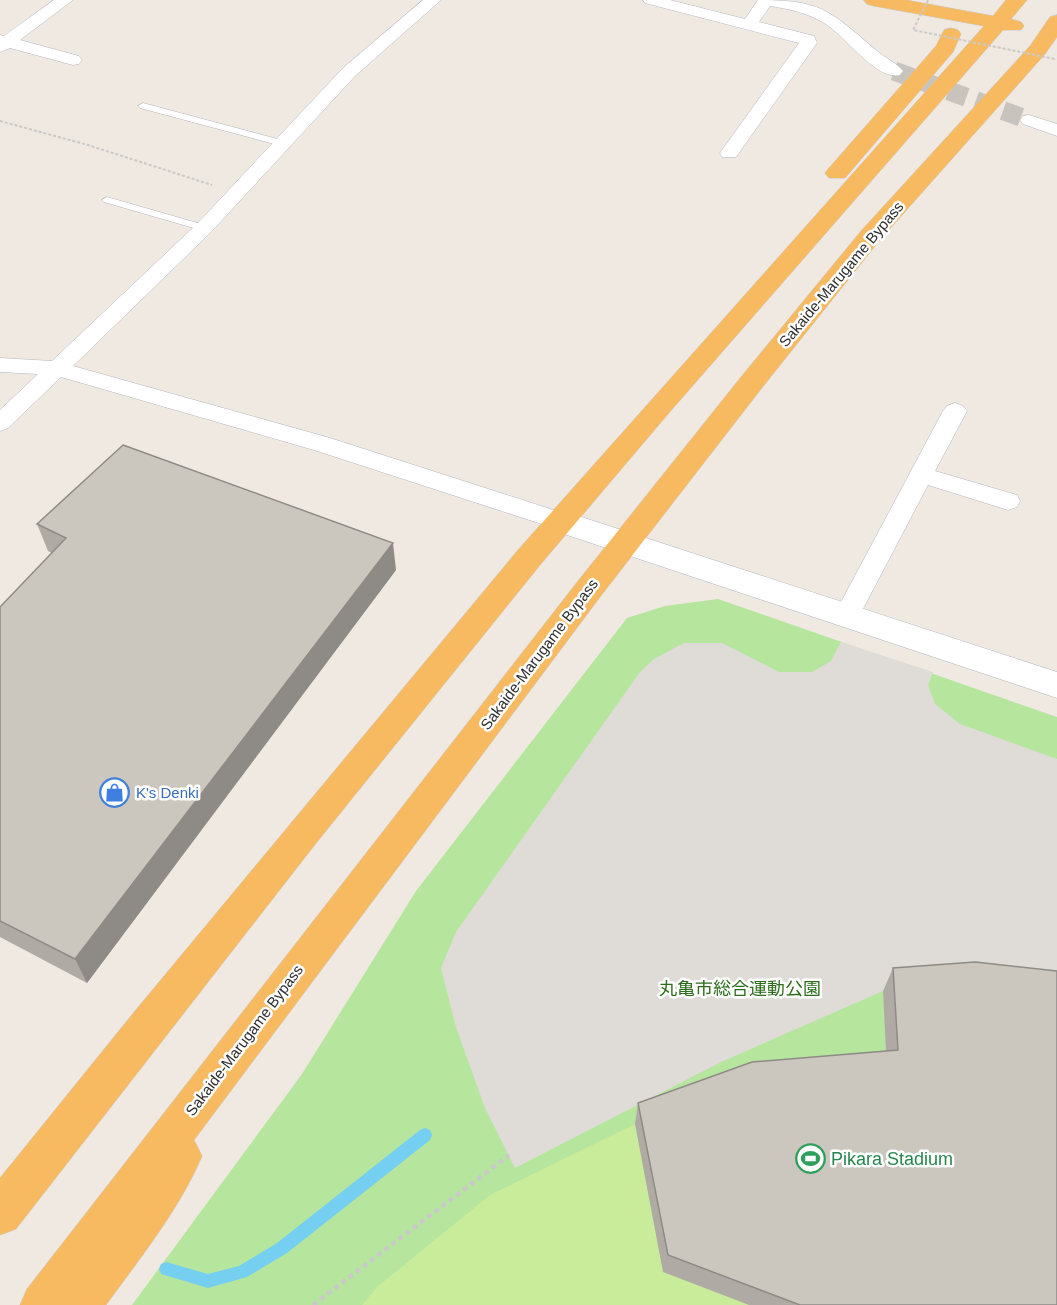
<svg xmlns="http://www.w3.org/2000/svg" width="1057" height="1305" viewBox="0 0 1057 1305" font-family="Arial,'Noto Sans JP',sans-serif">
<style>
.green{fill:#b6e59e}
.pitch{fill:#c9ec9a}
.plaza{fill:#dfdcd8}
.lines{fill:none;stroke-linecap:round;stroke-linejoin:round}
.stream{fill:#75cff0;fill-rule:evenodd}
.minor-tunnel{stroke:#c8c4bd;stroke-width:19;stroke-dasharray:19 10;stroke-linecap:butt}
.service-casing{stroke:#b4b7c1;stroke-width:1}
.minor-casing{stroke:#b4b7c1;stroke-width:1}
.tertiary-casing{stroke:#b4b7c1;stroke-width:1}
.trunk-casing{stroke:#c9c9c9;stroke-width:1}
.path-far1{stroke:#c9c9c9;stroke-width:2;stroke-dasharray:3 2;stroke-linecap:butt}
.path{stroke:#c9c9c9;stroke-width:4.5;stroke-dasharray:5 4;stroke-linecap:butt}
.service{fill:#fff;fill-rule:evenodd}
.minor{fill:#fff;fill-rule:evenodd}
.tertiary{fill:#fff;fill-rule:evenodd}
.trunk{fill:#f8ba60;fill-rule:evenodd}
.path-bridge{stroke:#c9c9c9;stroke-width:2;stroke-dasharray:3 2;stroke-linecap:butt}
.wall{fill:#afaba4}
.shaded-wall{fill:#8e8b86}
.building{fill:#cbc7bf;stroke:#8e8b86;stroke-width:1.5}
.labels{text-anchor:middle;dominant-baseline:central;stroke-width:5;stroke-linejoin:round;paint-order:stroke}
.street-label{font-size:15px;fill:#2e2e2e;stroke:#fff}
.shop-label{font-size:15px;fill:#366cbe;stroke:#fff;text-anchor:start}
.near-park-label{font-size:18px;fill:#2c6e1b;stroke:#fff}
.near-leisure-label{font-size:18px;fill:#27864d;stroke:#fff;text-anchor:start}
</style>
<rect width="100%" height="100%" fill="#efe9e1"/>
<path class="green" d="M 718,599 L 1057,717 L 1057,1305 L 132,1305 L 302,1074 L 416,891 L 627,618 L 665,606 Z"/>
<path class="pitch" d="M 883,991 L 1057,1305 L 362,1305 L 377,1287 L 490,1195 L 635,1124 L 745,1083 L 888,1072 Z"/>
<path class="plaza" d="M 841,642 L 933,672 L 928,685 L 935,704 L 960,724 L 1057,759 L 1057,996 L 963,986 L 883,991 L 721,1062 L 515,1168 L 485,1108 L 456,1027 L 441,968 L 456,932 L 640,672 L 654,659 L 684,643 L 722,643 L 779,672 L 812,672 L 831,661 Z"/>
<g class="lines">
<path class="stream" d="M 425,1128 L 430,1130 L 432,1135 L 430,1140 L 287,1253 L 247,1277 L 208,1288 L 161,1274 L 159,1269 L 161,1264 L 166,1262 L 208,1274 L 239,1266 L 277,1243 L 420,1130 Z"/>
<path class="minor-tunnel" d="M 894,71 L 1029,120"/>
<defs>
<path id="service" d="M 143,103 L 285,141 L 287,143 L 282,146 L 140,108 L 138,106 Z
M 107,197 L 208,226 L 209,228 L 204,231 L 104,202 L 102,200 Z"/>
<path id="minor" d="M 54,0 L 73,0 L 20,40 L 79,56 L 82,60 L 79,64 L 73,65 L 10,48 L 0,52 L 0,35 L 4,36 Z
M 423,0 L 441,0 L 355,76 L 211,232 L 73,366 L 330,438 L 569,515 L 572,521 L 569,527 L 560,530 L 551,527 L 314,450 L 61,377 L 8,428 L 0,431 L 0,410 L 38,374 L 0,372 L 0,358 L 52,361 L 197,224 L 343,68 Z
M 643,0 L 670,0 L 745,19 L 758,0 C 823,0 830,11 877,51 C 885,58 897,63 903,71 L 900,75 C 876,81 845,35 824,23 C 808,13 789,9 770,6 L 759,22 L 814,36 L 817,43 L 736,157 L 722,157 L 720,153 L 799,43 L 645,3 Z
M 1029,115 L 1057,124 L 1057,136 L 1023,124 L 1020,120 L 1023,116 Z
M 955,403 L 963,406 L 967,411 L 935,471 L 1017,495 L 1020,501 L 1017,507 L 1008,510 L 928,485 L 855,624 L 846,627 L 837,624 L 833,617 L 943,411 L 947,406 Z"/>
<path id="tertiary" d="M 560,510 L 1057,672 L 1057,698 L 549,529 L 545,521 L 549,513 Z"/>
<path id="trunk" d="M 864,0 L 906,0 L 993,16 L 1006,0 L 1027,0 L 1011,19 L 1021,22 L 1024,26 L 1021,30 L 1003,30 L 668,414 L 540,565 L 313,847 L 16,1229 L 0,1235 L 0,1178 L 135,1011 L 518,550 L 984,26 L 874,6 L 867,4 Z
M 1057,15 L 1057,37 L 1045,54 L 879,241 L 761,389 L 600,597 L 194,1140 L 202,1156 C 179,1210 140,1258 106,1305 L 20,1305 L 27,1289 L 578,581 L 741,377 L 861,231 L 1030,46 L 1050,17 Z
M 951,28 L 958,30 L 961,34 L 953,52 L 845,178 L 829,178 L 825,173 L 829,168 L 936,46 L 944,30 Z"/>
</defs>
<use href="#service" class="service-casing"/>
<use href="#minor" class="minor-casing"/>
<use href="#tertiary" class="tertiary-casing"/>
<use href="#trunk" class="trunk-casing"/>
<path class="path-far1" d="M 0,121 L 88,145 L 212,185"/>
<path class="path" d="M 313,1305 L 509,1155"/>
<use href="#service" class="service"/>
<use href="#minor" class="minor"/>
<use href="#tertiary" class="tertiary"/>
<use href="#trunk" class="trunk"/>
<path class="path-bridge" d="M 928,0 L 913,30 L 1055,59"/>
</g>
<path class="wall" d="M 37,524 L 396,570 L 87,983 L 0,937 L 0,607 L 52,553 L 48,551 Z
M 893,968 L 1057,1305 L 749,1305 L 663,1272 L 635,1124 L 638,1103 L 886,1051 L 883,991 Z"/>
<path class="shaded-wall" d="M 393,543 L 396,570 L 87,983 L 75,959 Z"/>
<path class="building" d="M 123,445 L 393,543 L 75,959 L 0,921 L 0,607 L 66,538 L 37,524 Z
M 975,962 L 1057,971 L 1057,1305 L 800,1305 L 668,1255 L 638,1103 L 752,1062 L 898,1050 L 893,968 Z"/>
<defs>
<symbol id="shop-ring" viewBox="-11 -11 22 22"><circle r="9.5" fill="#fff" stroke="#3f7fe0" stroke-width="1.5"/><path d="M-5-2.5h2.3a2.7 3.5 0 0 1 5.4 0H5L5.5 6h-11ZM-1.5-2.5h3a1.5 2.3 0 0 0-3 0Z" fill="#3f7fe0"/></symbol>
<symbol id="stadium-ring" viewBox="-11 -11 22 22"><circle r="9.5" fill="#fff" stroke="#2e9e5b" stroke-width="1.5"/><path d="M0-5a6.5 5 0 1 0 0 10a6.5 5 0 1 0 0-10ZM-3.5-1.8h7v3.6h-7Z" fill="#2e9e5b"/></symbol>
</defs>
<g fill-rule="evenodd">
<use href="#shop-ring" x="98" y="776" width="33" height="33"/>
<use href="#stadium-ring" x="794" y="1142" width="33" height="33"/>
</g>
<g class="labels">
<g class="street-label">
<text transform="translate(841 274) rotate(-50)">Sakaide-Marugame Bypass</text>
<text transform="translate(539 654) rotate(-53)">Sakaide-Marugame Bypass</text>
<text transform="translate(244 1040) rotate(-53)">Sakaide-Marugame Bypass</text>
</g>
<g class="shop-label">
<text x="136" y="792">K's Denki</text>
</g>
<g class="near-park-label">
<text x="740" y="989">丸亀市総合運動公園</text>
</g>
<g class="near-leisure-label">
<text x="831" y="1159">Pikara Stadium</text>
</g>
</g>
</svg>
